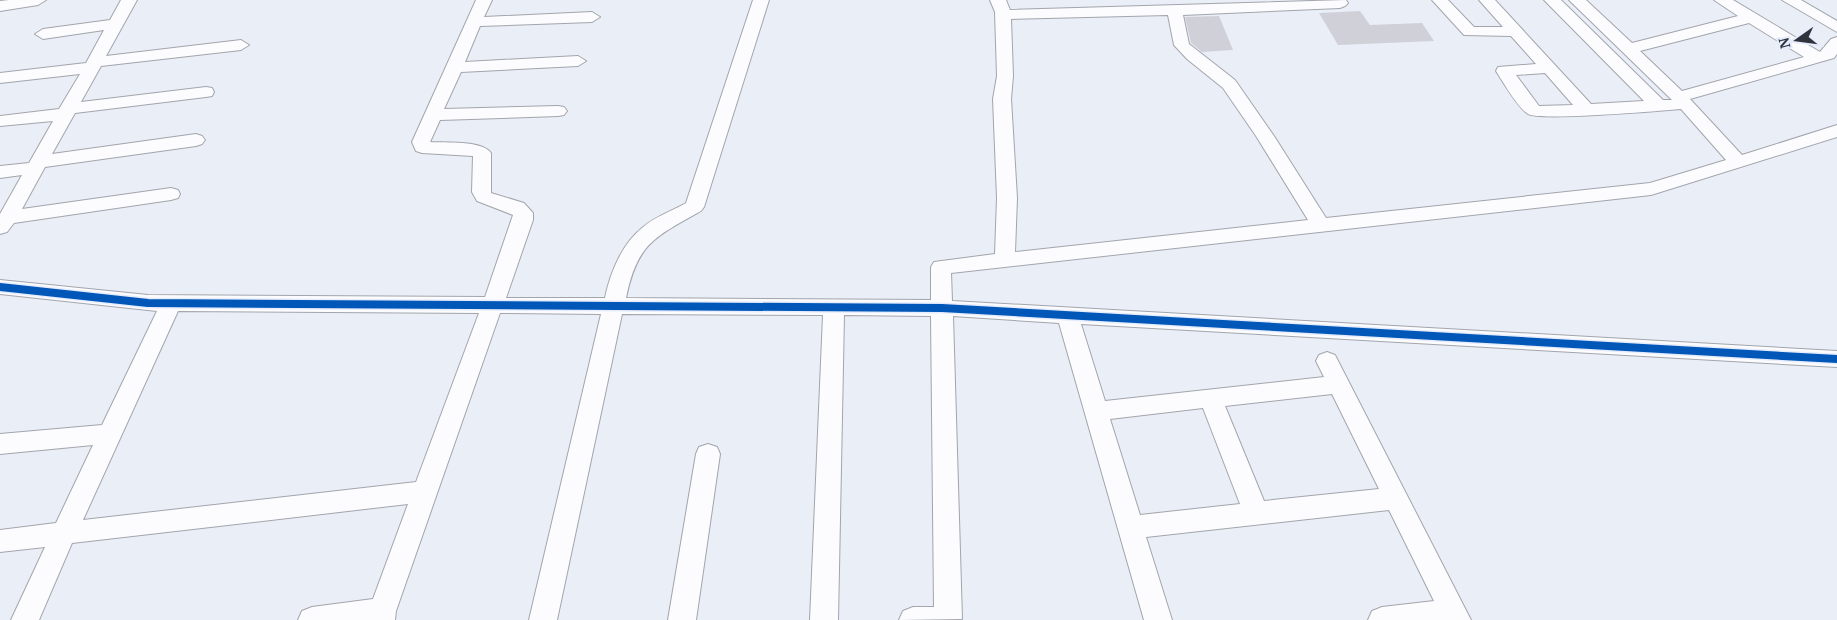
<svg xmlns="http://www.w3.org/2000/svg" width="1837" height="620" viewBox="0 0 1837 620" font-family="'PT Serif',serif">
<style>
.building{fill:#d0d0d8}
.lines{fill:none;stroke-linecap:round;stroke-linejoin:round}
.street-casing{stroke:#a2a5ac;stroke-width:2}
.street{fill:#fcfcfe;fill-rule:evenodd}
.cycleway-casing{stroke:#e5ecfc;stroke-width:11}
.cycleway{stroke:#0057b8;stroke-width:8}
</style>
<rect width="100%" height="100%" fill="#eaeef7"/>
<path class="building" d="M 1360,11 L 1370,25 L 1422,23 L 1434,41 L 1338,45 L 1319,13 Z
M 1219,16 L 1233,50 L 1202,52 L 1191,43 L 1185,17 Z"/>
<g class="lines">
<defs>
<path id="street" d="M 9,0 L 46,0 L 38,5 L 0,11 L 0,1 Z
M 121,0 L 137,0 L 106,56 L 241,40 L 249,45 L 241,50 L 101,66 L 81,102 L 206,87 L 212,88 L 214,92 L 212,96 L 206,97 L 75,113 L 52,154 L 196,134 L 202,136 L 205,140 L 202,144 L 196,146 L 45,167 L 22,209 L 171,188 L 178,190 L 180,194 L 178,198 L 171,200 L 14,223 L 7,232 L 0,234 L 0,214 L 22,175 L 0,178 L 0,166 L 29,163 L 53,121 L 0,126 L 0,116 L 59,109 L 80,74 L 0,83 L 0,73 L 86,63 L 104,30 L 43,39 L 35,34 L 43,29 L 110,20 Z
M 476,0 L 492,0 L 484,17 L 592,12 L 600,17 L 592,22 L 480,26 L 465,62 L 578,56 L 586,61 L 578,66 L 461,72 L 444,109 L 558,106 L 564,107 L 567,111 L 564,115 L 558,116 L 440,120 L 430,142 C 445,143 482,140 491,153 L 491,193 L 524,203 L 533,213 L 533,220 L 506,298 L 605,298 C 610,273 622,244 642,228 C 654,217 672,211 686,203 L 753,0 L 769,0 L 704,207 L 701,211 C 655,237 637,243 626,298 L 931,300 L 931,267 L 934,262 L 995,254 L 997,198 L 993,99 L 997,76 L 995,12 L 990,0 L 1006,0 L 1010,10 L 1346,0 L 1348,3 L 1345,6 L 1340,8 L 1183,15 L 1189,44 L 1235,80 L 1274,136 L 1326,218 L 1650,183 L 1726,160 L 1681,109 C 1659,111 1539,121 1528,114 C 1518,108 1503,82 1496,71 L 1498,67 L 1536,64 L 1511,36 L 1464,35 L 1432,0 L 1448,0 L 1474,27 L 1503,27 L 1479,0 L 1495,0 L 1591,104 L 1644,101 L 1544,0 L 1561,0 L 1663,100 L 1672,100 L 1569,0 L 1586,0 L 1632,43 L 1738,16 L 1714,0 L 1733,0 L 1820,52 L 1831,39 L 1837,37 L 1837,54 L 1834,58 L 1690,99 L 1742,155 L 1837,125 L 1837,137 L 1651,195 L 951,273 L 952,301 L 1837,351 L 1837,367 L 1081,324 L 1105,401 L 1324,377 L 1316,361 L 1319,355 L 1327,352 L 1335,355 L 1471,620 L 1368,620 L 1372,611 L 1382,607 L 1434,601 L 1389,510 L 1146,537 L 1172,620 L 1144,620 L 1059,323 L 953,316 L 962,619 L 899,620 L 903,611 L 913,607 L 934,607 L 931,316 L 844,315 L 838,620 L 810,620 L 823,315 L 622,314 L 557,620 L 529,620 L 601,314 L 500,313 L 396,611 L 395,620 L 298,620 L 302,611 L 312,607 L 373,599 L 408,504 L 72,543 L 39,620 L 11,620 L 45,547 L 0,552 L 0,530 L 56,523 L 93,445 L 0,454 L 0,434 L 102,425 L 157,311 L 0,294 L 0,280 L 148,295 L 485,297 L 513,215 L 477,201 L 472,192 L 473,156 L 422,153 L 416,151 L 412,142 ZM 1168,15 L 1174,45 L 1187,59 L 1223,88 L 1256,136 L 1308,220 L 1015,252 L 1017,198 L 1011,99 L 1013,76 L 1011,19 ZM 1749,23 L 1804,57 L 1682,91 L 1640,51 ZM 1545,73 L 1573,105 L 1539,106 L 1516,75 ZM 178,311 L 479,313 L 416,482 L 83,520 ZM 1332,394 L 1379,489 L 1264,501 L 1225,406 ZM 1203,408 L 1240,504 L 1140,515 L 1110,419 Z
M 1782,0 L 1801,0 L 1837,21 L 1837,32 Z
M 708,444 L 717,447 L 720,454 L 696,620 L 668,620 L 696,454 L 699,447 Z"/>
</defs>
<use href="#street" class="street-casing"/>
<use href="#street" class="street"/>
<defs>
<path id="cycleway" d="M 0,287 L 148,303 L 942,308 L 1837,359"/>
</defs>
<use href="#cycleway" class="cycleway-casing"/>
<use href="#cycleway" class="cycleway"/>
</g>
<g transform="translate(1797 40) rotate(256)" stroke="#e5ecfc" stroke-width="4" paint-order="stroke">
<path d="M0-4L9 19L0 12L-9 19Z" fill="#2f323a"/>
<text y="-8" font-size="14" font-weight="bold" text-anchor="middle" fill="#2f323a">N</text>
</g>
</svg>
